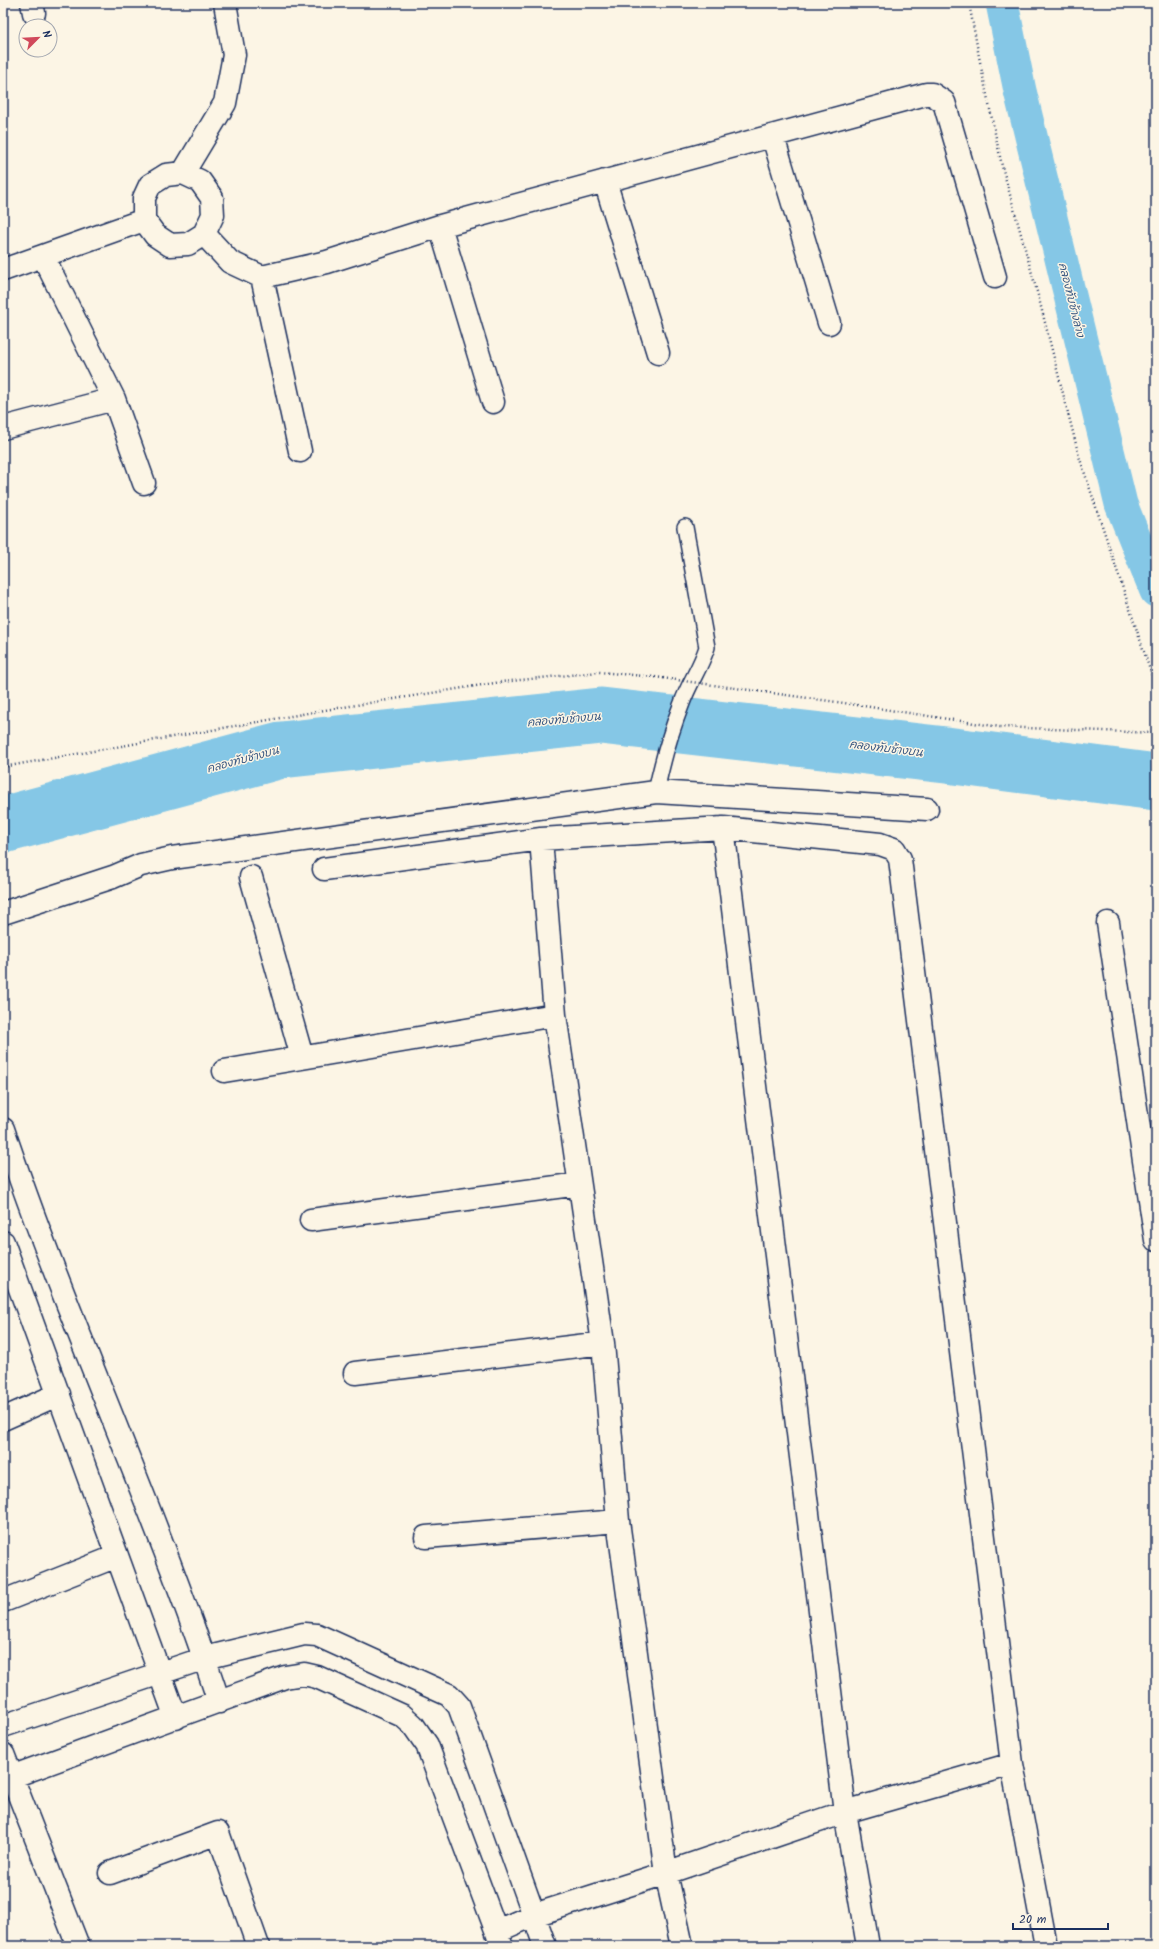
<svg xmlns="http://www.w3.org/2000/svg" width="1159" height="1949" viewBox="0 0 1159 1949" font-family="Kalam,'Playpen Sans Thai',sans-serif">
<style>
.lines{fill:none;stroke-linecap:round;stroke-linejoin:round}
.canal{stroke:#85c7e6;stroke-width:33}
.river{stroke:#85c7e6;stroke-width:57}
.lane-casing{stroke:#1b2f5e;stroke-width:18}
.street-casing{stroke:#1b2f5e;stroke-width:25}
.path{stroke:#1b2f5e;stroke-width:2.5;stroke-dasharray:1 3;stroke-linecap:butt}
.lane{stroke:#fcf5e5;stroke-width:15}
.street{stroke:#fcf5e5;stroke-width:22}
.path-bridge{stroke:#1b2f5e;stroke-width:2.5;stroke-dasharray:1 3;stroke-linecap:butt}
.labels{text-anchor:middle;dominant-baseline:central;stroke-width:3;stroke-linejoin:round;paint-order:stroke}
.water-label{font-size:11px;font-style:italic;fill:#365580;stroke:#fcf5e5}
</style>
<rect width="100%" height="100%" fill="#fcf5e5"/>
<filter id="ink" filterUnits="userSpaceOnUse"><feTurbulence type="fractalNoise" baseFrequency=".025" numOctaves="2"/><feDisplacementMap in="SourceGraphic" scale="8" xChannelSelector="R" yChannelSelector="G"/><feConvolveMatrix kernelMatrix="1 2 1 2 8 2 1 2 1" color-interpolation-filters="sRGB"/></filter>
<g filter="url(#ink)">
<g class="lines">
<path class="canal" d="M 1002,3 L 1020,91 L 1121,504 L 1156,591"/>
<path class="river" d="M 3,825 L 281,750 L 601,716 L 946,755 L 1156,782"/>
<defs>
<path id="lane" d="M 656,792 C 662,762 671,731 682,703 C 689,683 701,667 707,647 L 685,527"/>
<path id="street" d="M 32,3 L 34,13
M 773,137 L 829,323
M 183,173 L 200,181 L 212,198 L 213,215 L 204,234 L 188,244 L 170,245 L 155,235 L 144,220 L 144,198 L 150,185 L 166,175 Z
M 183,173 L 225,103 L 234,55 L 225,3
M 605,181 L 658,353
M 440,226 L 493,402
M 204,234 L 230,262 L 262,277 L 327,262 L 440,226 L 926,94 L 932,94 L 944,102 L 995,277
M 43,256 L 114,399 L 144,483
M 3,270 L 144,220
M 262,277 L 300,451
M 3,428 L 114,399
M 723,828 L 845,1812 L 868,1946
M 541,839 L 555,1015 L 603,1343 L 618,1521 L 666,1873 L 682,1946
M 324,869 L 541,839 L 723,828 L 880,844 L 894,849 L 900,859 L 1012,1764
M 251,877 L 302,1057
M 3,913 L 113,877 L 141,865 L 172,858 L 656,792 L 927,809
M 1108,923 L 1156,1240
M 224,1071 L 555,1015
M 3,1129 C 68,1322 155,1507 219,1702
M 311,1220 L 579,1184
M 3,1242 L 176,1718
M 355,1373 L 603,1343
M 3,1419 L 59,1394
M 426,1537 L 618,1521
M 6,1600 L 117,1556
M 3,1726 L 205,1658 L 304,1634 L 317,1635 L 449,1695 L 459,1706 L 545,1946
M 3,1754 L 78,1946
M 11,1777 L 285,1677 L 304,1674 L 317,1677 L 403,1716 L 413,1725 L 427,1745 L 502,1946
M 110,1873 L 218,1833 L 258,1946
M 497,1931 L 534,1915 L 666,1873 L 845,1812 L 1012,1764 L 1046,1946"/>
</defs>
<use href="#lane" class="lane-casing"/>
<use href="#street" class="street-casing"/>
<path class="path" d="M 969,3 L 981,67 L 1002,166 L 1039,299 L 1079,456 L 1156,688"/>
<use href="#lane" class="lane"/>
<use href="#street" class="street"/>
<path class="path-bridge" d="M 3,767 L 325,710 L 501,682 L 599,672 L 655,677 L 844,703 L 1000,727 L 1156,733"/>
</g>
</g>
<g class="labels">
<g class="water-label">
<text transform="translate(1071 300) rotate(76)">คลองทับช้างล่าง</text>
<text transform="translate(564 720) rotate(-5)">คลองทับช้างบน</text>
<text transform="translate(886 749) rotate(7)">คลองทับช้างบน</text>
<text transform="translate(243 760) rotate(-15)">คลองทับช้างบน</text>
</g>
</g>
<rect width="1159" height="1949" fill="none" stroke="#fcf5e5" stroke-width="16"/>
<rect x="8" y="8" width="1143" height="1933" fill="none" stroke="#1b2f5e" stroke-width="1.5" filter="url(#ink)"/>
<g transform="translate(38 38) rotate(66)"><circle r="19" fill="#fcf5e5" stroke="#a2a6af"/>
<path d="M0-3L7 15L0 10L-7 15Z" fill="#d1495b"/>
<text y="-6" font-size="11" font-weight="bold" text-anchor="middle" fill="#1b2f5e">N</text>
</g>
<path d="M1013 1923v6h95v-6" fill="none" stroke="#1b2f5e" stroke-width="2"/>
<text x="1019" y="1923" font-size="12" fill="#1b2f5e" stroke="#fcf5e5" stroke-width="3" paint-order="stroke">20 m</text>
</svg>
